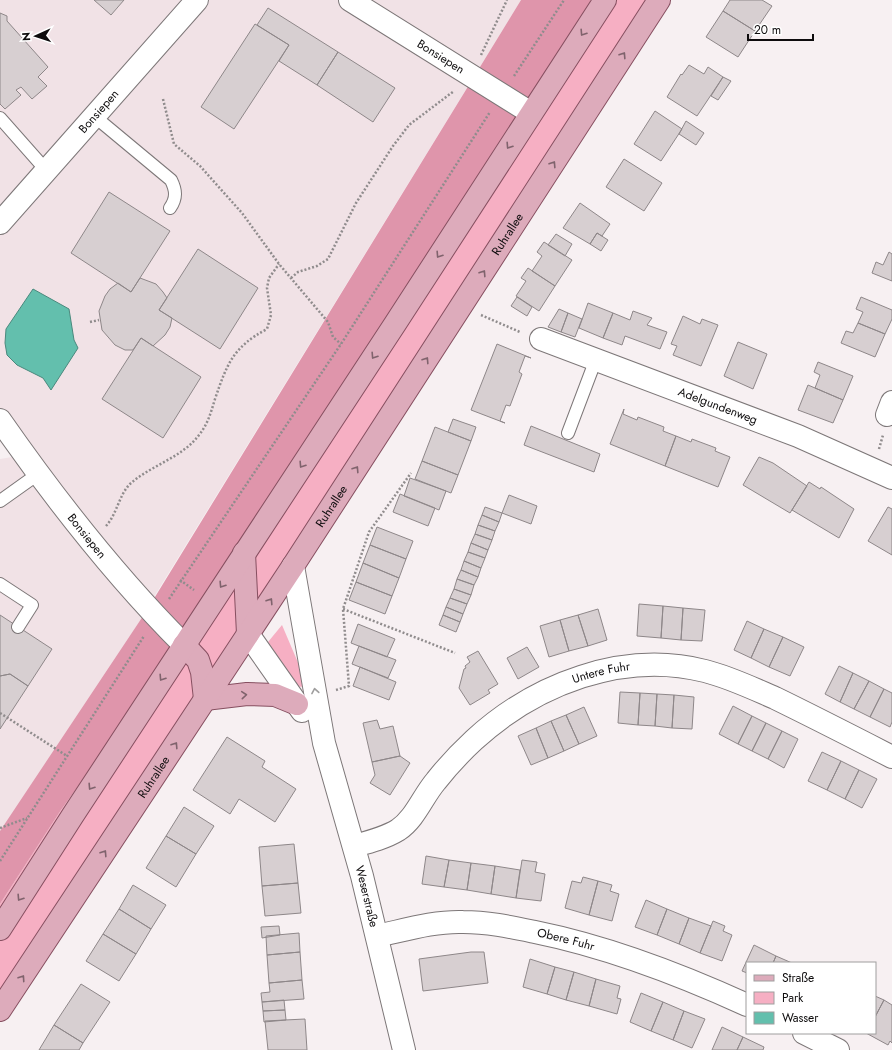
<svg xmlns="http://www.w3.org/2000/svg" width="892" height="1050" viewBox="0 0 892 1050" font-family="Jost,sans-serif">
<style>
.built{fill:#f1e2e6}
.green{fill:#f6afc3}
.forest{fill:#df95ab}
.water{fill:#63bfad;stroke:#4a897d}
.building{fill:#d7cfd1;stroke:#8e8789}
.lines{fill:none;stroke-linecap:round;stroke-linejoin:round}
.lane-casing{stroke:#7d7778;stroke-width:14}
.street-casing{stroke:#7d7778;stroke-width:24}
.secondary-casing{stroke:#7d7778;stroke-width:24}
.primary-casing{stroke:#864f60;stroke-width:24}
.path{stroke:#908c8d;stroke-width:2.5;stroke-dasharray:2 2;stroke-linecap:butt}
.lane{stroke:#fff;stroke-width:12}
.street{stroke:#fff;stroke-width:22}
.secondary{stroke:#fff;stroke-width:22}
.primary{stroke:#ddabbb;stroke-width:22}
.oneway{stroke:#80636d}
.oneway2{stroke:#9f9e9e}
.labels{text-anchor:middle;dominant-baseline:central;stroke-width:4;stroke-linejoin:round;paint-order:stroke}
.street-label{font-size:12px;fill:#0e0c0d;stroke:#fff}
</style>
<rect width="100%" height="100%" fill="#f7f0f2"/>
<path class="built" d="M 0,0 L 521,0 L 149,605 L 0,418 Z
M 24,455 L 147,610 L 0,831 L 0,459 Z"/>
<path class="green" d="M 591,0 L 657,0 L 0,1008 L 0,904 L 61,810 L 137,705 L 212,592 L 386,318 L 569,41 Z
M 282,625 L 305,679 L 303,687 L 296,686 L 268,642 Z"/>
<path class="forest" d="M 521,0 L 591,0 L 569,41 L 386,318 L 212,592 L 137,705 L 61,810 L 0,904 L 0,831 L 147,610 Z"/>
<path class="water" d="M 33,289 L 69,309 L 74,340 L 78,348 L 51,390 L 43,378 L 17,365 L 7,355 L 5,343 L 6,329 Z"/>
<path class="building" d="M 94,0 L 124,0 L 111,15 Z
M 730,0 L 762,0 L 772,6 L 755,31 L 723,11 Z
M 268,8 L 338,52 L 317,85 L 279,61 L 289,45 L 257,25 Z
M 723,11 L 755,31 L 738,57 L 706,37 Z
M 0,13 L 7,16 L 7,21 L 48,67 L 38,77 L 47,86 L 32,99 L 21,87 L 16,90 L 21,95 L 5,109 L 0,104 Z
M 255,24 L 289,45 L 234,129 L 201,107 Z
M 338,52 L 395,88 L 373,122 L 317,85 Z
M 689,65 L 704,74 L 708,67 L 723,77 L 697,116 L 667,97 L 681,74 L 682,75 Z
M 723,77 L 731,81 L 718,100 L 711,96 Z
M 655,111 L 682,129 L 661,161 L 634,144 Z
M 686,121 L 704,133 L 696,145 L 679,134 Z
M 624,159 L 662,183 L 644,211 L 606,187 Z
M 109,192 L 170,231 L 131,292 L 71,253 Z
M 580,203 L 610,224 L 602,236 L 597,233 L 590,244 L 563,228 Z
M 597,233 L 608,240 L 601,251 L 590,244 Z
M 556,234 L 572,244 L 565,256 L 548,245 Z
M 544,242 L 572,260 L 555,286 L 532,271 L 542,256 L 537,252 Z
M 198,249 L 258,288 L 220,349 L 159,310 Z
M 889,252 L 892,254 L 892,281 L 872,273 L 876,262 L 883,265 Z
M 528,268 L 555,286 L 539,311 L 516,296 L 526,281 L 521,278 Z
M 140,278 L 156,284 L 163,292 L 167,298 L 159,310 L 172,318 L 170,327 L 165,335 L 153,346 L 141,338 L 133,350 L 125,350 L 115,345 L 102,330 L 99,311 L 105,296 L 110,289 L 118,283 L 131,292 Z
M 517,297 L 532,307 L 527,316 L 511,306 Z
M 861,297 L 892,310 L 892,319 L 885,334 L 858,323 L 863,312 L 856,309 Z
M 588,303 L 613,313 L 603,338 L 579,328 Z
M 559,309 L 568,313 L 561,332 L 548,327 Z
M 633,311 L 652,318 L 647,325 L 667,332 L 660,349 L 625,336 L 622,345 L 603,338 L 613,313 L 630,320 Z
M 568,313 L 582,319 L 575,337 L 561,332 Z
M 683,316 L 700,324 L 702,319 L 718,325 L 701,366 L 673,355 L 677,346 L 671,344 Z
M 858,323 L 885,334 L 875,357 L 841,343 L 846,331 L 853,333 Z
M 141,338 L 201,377 L 163,438 L 102,399 Z
M 738,342 L 767,354 L 753,389 L 724,376 Z
M 497,344 L 531,358 L 525,356 L 519,372 L 522,374 L 510,406 L 506,405 L 500,421 L 505,423 L 471,410 Z
M 818,362 L 853,376 L 843,400 L 815,388 L 820,375 L 814,372 Z
M 808,385 L 843,400 L 833,423 L 798,410 Z
M 624,409 L 623,414 L 637,420 L 638,417 L 664,427 L 663,431 L 676,436 L 665,466 L 610,444 Z
M 453,419 L 476,427 L 471,441 L 448,432 Z
M 531,426 L 600,454 L 594,472 L 524,445 Z
M 435,427 L 471,441 L 458,475 L 422,461 Z
M 676,436 L 691,442 L 692,439 L 716,448 L 715,451 L 730,457 L 718,487 L 665,466 Z
M 759,457 L 773,463 L 807,486 L 790,513 L 743,485 Z
M 422,461 L 458,475 L 451,493 L 415,479 Z
M 410,478 L 446,491 L 439,510 L 404,496 Z
M 809,482 L 820,489 L 821,487 L 854,509 L 839,538 L 792,510 Z
M 400,494 L 435,508 L 428,526 L 393,512 Z
M 509,495 L 537,506 L 531,524 L 502,513 Z
M 485,507 L 502,513 L 499,522 L 482,515 Z
M 888,507 L 892,509 L 892,555 L 868,541 Z
M 482,515 L 499,522 L 495,531 L 478,525 Z
M 478,525 L 495,531 L 492,540 L 475,534 Z
M 377,527 L 413,541 L 406,559 L 370,545 Z
M 475,534 L 492,540 L 488,550 L 471,543 Z
M 471,543 L 488,550 L 485,558 L 468,552 Z
M 370,545 L 406,559 L 399,578 L 363,563 Z
M 468,552 L 485,558 L 481,568 L 464,561 Z
M 464,561 L 481,568 L 478,577 L 461,570 Z
M 363,563 L 399,578 L 392,596 L 356,582 Z
M 461,570 L 478,577 L 474,585 L 457,579 Z
M 457,579 L 474,585 L 471,595 L 454,589 Z
M 356,582 L 392,596 L 385,614 L 349,600 Z
M 454,589 L 471,595 L 467,604 L 450,598 Z
M 450,598 L 467,604 L 463,614 L 446,607 Z
M 639,604 L 663,606 L 661,638 L 637,636 Z
M 663,606 L 683,608 L 681,640 L 661,638 Z
M 446,607 L 463,614 L 460,622 L 443,615 Z
M 683,608 L 705,610 L 702,641 L 681,640 Z
M 598,609 L 607,640 L 588,646 L 578,615 Z
M 0,615 L 52,649 L 28,686 L 10,674 L 0,676 Z
M 443,615 L 460,622 L 456,632 L 439,625 Z
M 578,615 L 588,646 L 569,651 L 560,620 Z
M 560,620 L 569,651 L 549,657 L 540,626 Z
M 747,621 L 764,629 L 751,658 L 734,650 Z
M 358,624 L 395,639 L 387,657 L 351,643 Z
M 764,629 L 783,637 L 769,667 L 751,658 Z
M 783,637 L 804,647 L 790,676 L 769,667 Z
M 359,646 L 396,660 L 388,678 L 352,664 Z
M 527,647 L 539,667 L 518,679 L 507,658 Z
M 478,651 L 498,684 L 488,690 L 490,693 L 470,705 L 459,688 L 464,669 L 466,668 L 465,666 L 470,662 L 467,657 Z
M 839,666 L 853,673 L 840,702 L 825,694 Z
M 360,667 L 396,682 L 389,700 L 353,686 Z
M 853,673 L 869,681 L 854,709 L 840,702 Z
M 10,674 L 28,686 L 0,729 L 0,676 Z
M 869,681 L 884,689 L 870,717 L 854,709 Z
M 884,689 L 892,693 L 892,722 L 890,727 L 870,717 Z
M 620,692 L 640,693 L 638,725 L 618,723 Z
M 640,693 L 657,694 L 655,726 L 638,725 Z
M 657,694 L 674,695 L 672,728 L 655,726 Z
M 674,695 L 694,697 L 692,729 L 672,728 Z
M 733,706 L 752,716 L 738,744 L 719,734 Z
M 584,707 L 597,736 L 579,744 L 566,715 Z
M 566,715 L 579,744 L 564,751 L 551,721 Z
M 752,716 L 766,723 L 752,751 L 738,744 Z
M 377,720 L 380,729 L 393,726 L 400,756 L 372,762 L 363,723 Z
M 551,721 L 564,751 L 548,758 L 536,728 Z
M 766,723 L 782,731 L 768,759 L 752,751 Z
M 536,728 L 548,758 L 531,765 L 518,736 Z
M 782,731 L 798,739 L 784,768 L 768,759 Z
M 227,737 L 265,761 L 262,767 L 296,789 L 275,822 L 239,799 L 230,814 L 193,790 Z
M 822,752 L 841,761 L 827,790 L 808,781 Z
M 400,756 L 410,763 L 390,795 L 370,783 L 375,775 L 372,762 Z
M 841,761 L 859,770 L 845,799 L 827,790 Z
M 859,770 L 877,779 L 862,808 L 845,799 Z
M 184,807 L 214,826 L 196,854 L 166,836 Z
M 166,836 L 196,854 L 176,887 L 146,868 Z
M 294,844 L 298,883 L 262,886 L 259,847 Z
M 426,856 L 449,860 L 444,887 L 422,884 Z
M 449,860 L 471,863 L 467,890 L 444,887 Z
M 522,860 L 537,862 L 535,872 L 545,874 L 541,901 L 516,898 Z
M 471,863 L 495,866 L 491,894 L 467,890 Z
M 495,866 L 520,870 L 516,898 L 491,894 Z
M 583,877 L 598,881 L 589,915 L 565,908 L 572,881 L 581,883 Z
M 598,881 L 612,885 L 610,891 L 619,894 L 612,921 L 589,915 Z
M 298,883 L 301,913 L 265,916 L 262,886 Z
M 133,885 L 166,905 L 151,929 L 119,909 Z
M 646,900 L 667,909 L 657,935 L 635,927 Z
M 119,909 L 151,929 L 136,954 L 103,934 Z
M 667,909 L 689,918 L 679,944 L 657,935 Z
M 689,918 L 711,926 L 700,953 L 679,944 Z
M 713,921 L 725,926 L 723,931 L 732,935 L 722,961 L 700,953 Z
M 279,926 L 280,935 L 262,938 L 261,927 Z
M 299,933 L 300,952 L 267,955 L 266,936 Z
M 103,934 L 136,954 L 119,981 L 86,961 Z
M 754,945 L 776,956 L 773,963 L 747,963 L 747,973 L 742,971 Z
M 300,952 L 302,980 L 269,983 L 267,955 Z
M 471,952 L 484,952 L 488,983 L 423,991 L 419,959 Z
M 776,956 L 792,963 L 773,963 Z
M 530,959 L 555,967 L 547,994 L 523,987 Z
M 555,967 L 574,972 L 566,1000 L 547,994 Z
M 574,972 L 596,979 L 589,1006 L 566,1000 Z
M 596,979 L 620,986 L 617,998 L 621,999 L 617,1014 L 589,1006 Z
M 302,980 L 304,999 L 262,1002 L 261,993 L 270,992 L 269,983 Z
M 81,984 L 110,1002 L 83,1043 L 54,1025 Z
M 641,993 L 663,1002 L 651,1031 L 630,1022 Z
M 875,996 L 884,1000 L 875,1017 Z
M 284,1000 L 285,1010 L 263,1011 L 262,1002 Z
M 884,1000 L 892,1005 L 892,1043 L 890,1041 L 888,1045 L 866,1033 L 875,1033 L 875,1017 Z
M 663,1002 L 684,1011 L 673,1040 L 651,1031 Z
M 285,1010 L 286,1020 L 264,1022 L 263,1011 Z
M 684,1011 L 705,1019 L 692,1048 L 673,1040 Z
M 305,1019 L 307,1050 L 268,1050 L 265,1021 Z
M 54,1025 L 83,1043 L 79,1050 L 39,1050 Z
M 722,1027 L 743,1037 L 737,1050 L 712,1050 Z
M 743,1037 L 764,1047 L 763,1050 L 737,1050 Z"/>
<g class="lines">
<defs>
<path id="lane" d="M 94,116 L 171,180 C 176,190 177,198 170,208
M 0,118 L 46,170
M 568,433 L 596,359
M 0,501 L 38,474
M 0,584 L 32,605 L 18,627"/>
<g id="street">
<path id="s1" d="M 350,0 L 531,113"/>
<path id="s2" d="M 0,223 L 197,0"/>
<path id="s3" d="M 541,339 L 798,436 L 892,478"/>
<path d="M 887,415 L 892,402"/>
<path id="s4" d="M 0,420 C 55,499 116,577 184,645"/>
<path id="s5" d="M 354,846 C 369,842 385,838 398,830 C 415,819 423,796 436,781 C 447,767 461,752 474,740 C 535,684 623,650 705,671 C 729,677 752,688 775,698 C 814,717 853,737 892,757"/>
<path id="s6" d="M 377,936 C 405,930 434,921 463,922 C 488,922 511,927 535,932 C 609,947 679,974 747,1005"/>
<path d="M 804,1033 L 838,1050"/>
</g>
<g id="secondary">
<path id="s7" d="M 293,566 L 324,743 L 362,876 L 404,1050"/>
<path d="M 248,634 L 302,711"/>
</g>
<g id="primary">
<path d="M 244,553 L 248,634"/>
<path d="M 184,645 L 198,660 L 202,672 L 205,699"/>
<path d="M 205,699 L 247,694 L 275,695 L 297,704"/>
<path d="M 0,929 L 73,815 L 395,324 L 605,0"/>
<path id="s8" d="M 0,1010 L 293,566 L 659,0"/>
</g>
</defs>
<use href="#lane" class="lane-casing"/>
<use href="#street" class="street-casing"/>
<use href="#secondary" class="secondary-casing"/>
<use href="#primary" class="primary-casing"/>
<path class="path" d="M 481,55 L 507,0
M 514,76 L 564,0
M 163,99 L 174,144 L 200,166 L 242,213 L 279,264 L 328,322 L 333,337 L 341,344
M 291,278 L 298,272 L 317,266 L 328,259 L 356,203 L 393,146 L 409,125 L 454,91
M 481,315 L 520,332
M 90,322 L 99,320
M 879,449 L 883,435
M 106,526 C 117,514 119,495 130,484 C 151,465 182,458 199,435 C 208,424 211,412 215,399 C 227,364 233,347 267,329 L 271,315 L 267,288 L 269,278 L 279,264
M 180,580 L 194,590
M 169,599 L 341,344 L 490,112
M 343,609 L 455,653
M 336,690 L 349,686 L 343,609 L 369,532 L 411,473
M 0,713 L 67,756
M 0,828 L 27,818
M 0,861 L 144,636"/>
<use href="#lane" class="lane"/>
<use href="#street" class="street"/>
<use href="#secondary" class="secondary"/>
<use href="#primary" class="primary"/>
</g>
<defs><path id="oneway-chevron" d="M-2-3.5L2.5 0L-2 3.5" fill="none" stroke-width="1.6" stroke-linecap="round" stroke-linejoin="round"/></defs>
<g class="oneway">
<use href="#oneway-chevron" transform="translate(583 33) rotate(123)"/>
<use href="#oneway-chevron" transform="translate(623 55) rotate(-57)"/>
<use href="#oneway-chevron" transform="translate(509 146) rotate(123)"/>
<use href="#oneway-chevron" transform="translate(553 164) rotate(-57)"/>
<use href="#oneway-chevron" transform="translate(439 255) rotate(123)"/>
<use href="#oneway-chevron" transform="translate(483 273) rotate(-57)"/>
<use href="#oneway-chevron" transform="translate(374 356) rotate(123)"/>
<use href="#oneway-chevron" transform="translate(426 360) rotate(-57)"/>
<use href="#oneway-chevron" transform="translate(302 465) rotate(123)"/>
<use href="#oneway-chevron" transform="translate(356 469) rotate(-57)"/>
<use href="#oneway-chevron" transform="translate(222 585) rotate(123)"/>
<use href="#oneway-chevron" transform="translate(270 601) rotate(-57)"/>
<use href="#oneway-chevron" transform="translate(162 678) rotate(123)"/>
<use href="#oneway-chevron" transform="translate(244 695) rotate(-5)"/>
<use href="#oneway-chevron" transform="translate(175 745) rotate(-57)"/>
<use href="#oneway-chevron" transform="translate(91 787) rotate(123)"/>
<use href="#oneway-chevron" transform="translate(104 853) rotate(-57)"/>
<use href="#oneway-chevron" transform="translate(20 898) rotate(123)"/>
<use href="#oneway-chevron" transform="translate(22 978) rotate(-56)"/>
</g>
<use class="oneway2" href="#oneway-chevron" transform="translate(315 691) rotate(-100)"/>
<g class="labels">
<g class="street-label">
<text stroke="none"><textPath href="#s1" startOffset="107">Bonsiepen</textPath></text>
<text stroke="none"><textPath href="#s2" startOffset="149">Bonsiepen</textPath></text>
<text stroke="none"><textPath href="#s8" startOffset="927">Ruhrallee</textPath></text>
<text stroke="none"><textPath href="#s3" startOffset="189">Adelgundenweg</textPath></text>
<text stroke="none"><textPath href="#s8" startOffset="603">Ruhrallee</textPath></text>
<text stroke="none"><textPath href="#s4" startOffset="145">Bonsiepen</textPath></text>
<text stroke="none"><textPath href="#s5" startOffset="311">Untere Fuhr</textPath></text>
<text stroke="none"><textPath href="#s8" startOffset="279">Ruhrallee</textPath></text>
<text stroke="none"><textPath href="#s7" startOffset="339">Weserstraße</textPath></text>
<text stroke="none"><textPath href="#s6" startOffset="192">Obere Fuhr</textPath></text>
</g>
</g>
<rect x="746" y="962" width="130" height="72" fill="#ffffff" stroke="#9f9e9e"/>
<rect x="754" y="975" width="20" height="6" fill="#ddabbb" stroke="#9f9e9e"/>
<text x="782" y="982" font-size="12" fill="#0e0c0d">Straße</text>
<rect x="754" y="992" width="20" height="12" fill="#f6afc3" stroke="#9f9e9e"/>
<text x="782" y="1002" font-size="12" fill="#0e0c0d">Park</text>
<rect x="754" y="1012" width="20" height="12" fill="#63bfad" stroke="#9f9e9e"/>
<text x="782" y="1022" font-size="12" fill="#0e0c0d">Wasser</text>
<g transform="translate(36 36) rotate(267)" stroke="#ffffff" stroke-width="3" paint-order="stroke">
<path d="M0-3L7 15L0 10L-7 15Z" fill="#0e0c0d"/>
<text y="-6" font-size="11" font-weight="bold" text-anchor="middle" fill="#0e0c0d">N</text>
</g>
<path d="M748 34v6h65v-6" fill="none" stroke="#0e0c0d" stroke-width="2"/>
<text x="754" y="34" font-size="12" fill="#0e0c0d" stroke="#ffffff" stroke-width="3" paint-order="stroke">20 m</text>
</svg>
